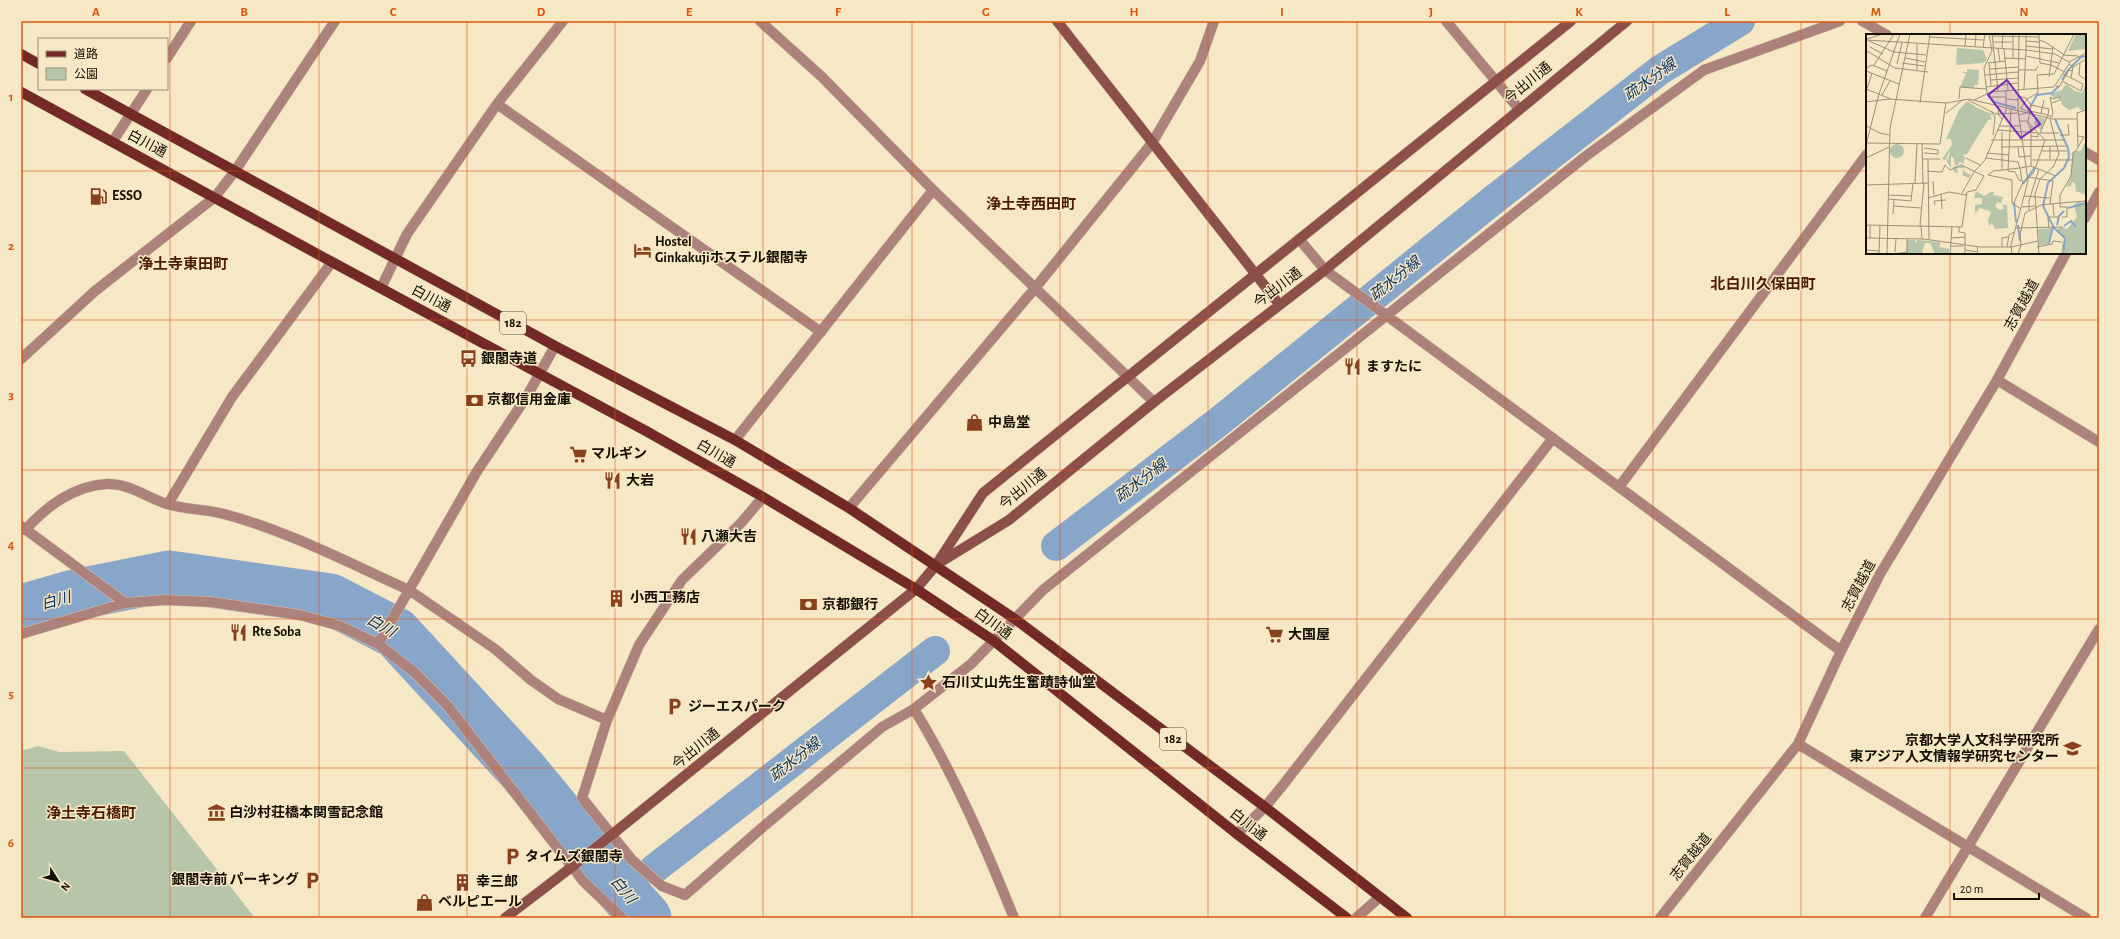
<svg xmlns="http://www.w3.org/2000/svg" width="2120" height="939" viewBox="0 0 2120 939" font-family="'Alegreya Sans','Noto Sans JP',sans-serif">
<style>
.green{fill:#b7c5ab}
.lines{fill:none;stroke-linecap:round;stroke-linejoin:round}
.canal{stroke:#88a5ca;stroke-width:30}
.river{stroke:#88a5ca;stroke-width:51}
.street-casing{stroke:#d2c4a6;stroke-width:11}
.secondary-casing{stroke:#d2c4a6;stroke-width:11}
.primary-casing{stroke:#d2c4a6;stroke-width:11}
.street{stroke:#ad817c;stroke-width:10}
.secondary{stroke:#8c4f49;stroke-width:10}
.primary{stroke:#732925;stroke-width:10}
.grid{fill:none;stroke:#dd550c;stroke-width:1;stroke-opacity:0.55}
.labels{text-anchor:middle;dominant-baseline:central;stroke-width:3;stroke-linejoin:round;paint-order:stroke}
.shield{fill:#f6e7c5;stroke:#58503e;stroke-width:1}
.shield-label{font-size:13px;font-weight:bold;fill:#140f04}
.street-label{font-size:14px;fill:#140f04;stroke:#f6e7c5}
.poi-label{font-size:14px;font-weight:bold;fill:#140f04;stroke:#f6e7c5;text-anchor:start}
.water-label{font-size:15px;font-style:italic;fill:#05305e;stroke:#f6e7c5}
.neighbourhood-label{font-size:15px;font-weight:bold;fill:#4d1e03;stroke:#f6e7c5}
.inset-river{fill:none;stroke:#88a5ca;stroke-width:2}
.inset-road{fill:none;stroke:#9c9178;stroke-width:1}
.view{fill:#7b2cbf;fill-opacity:0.15;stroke:#7b2cbf;stroke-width:2}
.inset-edge{fill:none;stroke:#140f04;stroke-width:2}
.neatline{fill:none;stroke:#dd550c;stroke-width:1.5}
.grid-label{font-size:13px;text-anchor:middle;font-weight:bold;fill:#dd550c}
</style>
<rect width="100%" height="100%" fill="#f6e7c5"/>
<path class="green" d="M 38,746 L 59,752 L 124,751 L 255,918 L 21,918 L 21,751 Z"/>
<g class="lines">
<path class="canal" d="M 1056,546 L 1217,423 L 1492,201 L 1660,70 L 1740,21
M 654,869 L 935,651"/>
<path class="river" d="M 21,610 L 74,595 L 169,576 L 330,599 L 396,633 L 522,770 L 621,890 L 646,918"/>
<defs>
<path id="street" d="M 760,21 L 822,77 L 933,190 L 1154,402
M 1446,21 L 1519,109
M 1862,21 L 1887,35
M 167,58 L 191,21
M 497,104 L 821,332
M 113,141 L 147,89
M 2085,152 L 2099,160
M 2085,218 L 2099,192
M 1299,239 L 1325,270 L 1841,651
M 381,288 L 407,234 L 497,104 L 563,21
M 21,359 L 95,291 L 215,197 L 235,171 L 335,21
M 1997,380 L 2099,442
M 735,440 L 933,190
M 1619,487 L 1867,154
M 763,497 L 741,523 L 682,580 L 639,645 L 607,720 L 582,798 L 632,860 L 662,886 L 685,895 L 764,826 L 882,727 L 914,709 L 971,664 L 1043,590 L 1586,156 L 1704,70 L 1840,21
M 168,504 L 232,397 L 332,262
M 849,508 L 1036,287 L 1152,143 L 1200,61 L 1214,21
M 21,526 L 125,603
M 25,530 C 47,506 73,486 107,484 C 128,483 148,498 167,504 C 186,510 206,509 224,514 C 288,531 349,563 409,590 L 476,473 L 527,396 L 555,346
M 21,634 L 125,603 L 165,600 L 211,602 L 300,615 L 340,626 L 378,644 L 414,672 L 447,705 L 583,881 L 622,918
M 378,644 L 409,590 L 495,649 L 531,680 L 558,699 L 607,720
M 914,709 C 954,774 985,846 1014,918
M 1798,744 L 2086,918
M 1237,834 L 1265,807 L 1283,785 L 1553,438
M 1356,918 L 1380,897
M 1660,918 L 1798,744 L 1841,651 L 1880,574 L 1997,380 L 2066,253
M 1925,918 L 2099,629"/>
<path id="secondary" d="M 1057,21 L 1279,304
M 939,563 L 1009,520 L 1154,402 L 1325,270 L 1627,21
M 505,918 L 573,866 L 916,589 L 936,565 L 983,493 L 1571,21"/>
<path id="primary" d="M 21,54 L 39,64
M 85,89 L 555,346 L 735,440 L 849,508 L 1015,619 L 1265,807 L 1407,918
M 21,92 L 332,262 L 646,431 L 763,497 L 916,589 L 994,641 L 1237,834 L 1347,918"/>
</defs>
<use href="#street" class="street-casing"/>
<use href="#secondary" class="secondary-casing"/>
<use href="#primary" class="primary-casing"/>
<use href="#street" class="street"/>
<use href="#secondary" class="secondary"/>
<use href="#primary" class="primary"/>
</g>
<path class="grid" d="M 170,21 L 170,918M 319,21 L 319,918M 467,21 L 467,918M 615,21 L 615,918M 763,21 L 763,918M 912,21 L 912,918M 1060,21 L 1060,918M 1208,21 L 1208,918M 1357,21 L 1357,918M 1505,21 L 1505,918M 1653,21 L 1653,918M 1801,21 L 1801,918M 1950,21 L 1950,35M 21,171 L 1867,171M 2085,171 L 2099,171M 1950,253 L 1950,918M 21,320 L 2099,320M 21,470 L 2099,470M 21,619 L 2099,619M 21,768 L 2099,768"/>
<defs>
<symbol id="fuel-bare" viewBox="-9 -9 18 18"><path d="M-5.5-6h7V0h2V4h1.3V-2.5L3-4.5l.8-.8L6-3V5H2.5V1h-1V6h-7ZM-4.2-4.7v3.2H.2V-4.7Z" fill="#88411c" stroke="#f6e7c5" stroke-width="2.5" paint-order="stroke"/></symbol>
<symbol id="hotel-bare" viewBox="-9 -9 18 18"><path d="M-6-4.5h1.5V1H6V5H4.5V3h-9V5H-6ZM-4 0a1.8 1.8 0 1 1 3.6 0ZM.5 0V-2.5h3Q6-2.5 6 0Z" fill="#88411c" stroke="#f6e7c5" stroke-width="2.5" paint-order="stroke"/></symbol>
<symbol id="bus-bare" viewBox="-9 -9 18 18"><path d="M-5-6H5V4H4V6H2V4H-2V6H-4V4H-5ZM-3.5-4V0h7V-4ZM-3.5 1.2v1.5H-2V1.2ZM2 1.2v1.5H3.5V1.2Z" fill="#88411c" stroke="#f6e7c5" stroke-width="2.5" paint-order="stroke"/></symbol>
<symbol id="restaurant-bare" viewBox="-9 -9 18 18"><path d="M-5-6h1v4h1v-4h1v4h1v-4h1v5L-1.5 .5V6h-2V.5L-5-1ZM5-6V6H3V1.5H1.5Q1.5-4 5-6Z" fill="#88411c" stroke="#f6e7c5" stroke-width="2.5" paint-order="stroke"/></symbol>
<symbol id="bank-bare" viewBox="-9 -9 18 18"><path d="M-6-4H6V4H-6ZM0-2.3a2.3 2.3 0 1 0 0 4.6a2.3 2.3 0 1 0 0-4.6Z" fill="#88411c" stroke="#f6e7c5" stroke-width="2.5" paint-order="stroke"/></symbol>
<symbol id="shop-bare" viewBox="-9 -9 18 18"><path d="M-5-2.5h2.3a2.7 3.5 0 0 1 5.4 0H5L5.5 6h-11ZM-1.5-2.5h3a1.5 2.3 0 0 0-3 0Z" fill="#88411c" stroke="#f6e7c5" stroke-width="2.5" paint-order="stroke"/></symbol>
<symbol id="supermarket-bare" viewBox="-9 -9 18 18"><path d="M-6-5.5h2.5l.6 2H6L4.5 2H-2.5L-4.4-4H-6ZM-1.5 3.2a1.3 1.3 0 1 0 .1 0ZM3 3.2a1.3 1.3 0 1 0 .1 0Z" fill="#88411c" stroke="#f6e7c5" stroke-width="2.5" paint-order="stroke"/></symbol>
<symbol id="building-bare" viewBox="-9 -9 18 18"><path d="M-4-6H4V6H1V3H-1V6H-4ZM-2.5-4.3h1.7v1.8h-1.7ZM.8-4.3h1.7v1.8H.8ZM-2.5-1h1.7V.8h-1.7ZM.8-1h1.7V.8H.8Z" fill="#88411c" stroke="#f6e7c5" stroke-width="2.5" paint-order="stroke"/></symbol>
<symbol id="sight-bare" viewBox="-9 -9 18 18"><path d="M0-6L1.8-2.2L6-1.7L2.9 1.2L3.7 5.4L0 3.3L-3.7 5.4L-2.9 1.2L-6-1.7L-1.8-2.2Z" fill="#88411c" stroke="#f6e7c5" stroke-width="2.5" paint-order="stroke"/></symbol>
<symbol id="parking-bare" viewBox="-9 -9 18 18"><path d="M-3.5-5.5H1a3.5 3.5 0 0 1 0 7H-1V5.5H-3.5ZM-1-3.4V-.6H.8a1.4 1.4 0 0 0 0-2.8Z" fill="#88411c" stroke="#f6e7c5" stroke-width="2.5" paint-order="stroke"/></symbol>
<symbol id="university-bare" viewBox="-9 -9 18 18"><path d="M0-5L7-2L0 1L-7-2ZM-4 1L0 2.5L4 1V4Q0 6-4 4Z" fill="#88411c" stroke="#f6e7c5" stroke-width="2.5" paint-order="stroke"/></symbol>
<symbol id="museum-bare" viewBox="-9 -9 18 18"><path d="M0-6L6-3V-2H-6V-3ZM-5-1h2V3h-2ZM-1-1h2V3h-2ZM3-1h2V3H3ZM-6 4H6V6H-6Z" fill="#88411c" stroke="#f6e7c5" stroke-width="2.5" paint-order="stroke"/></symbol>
</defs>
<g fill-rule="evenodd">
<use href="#fuel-bare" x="86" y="184" width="25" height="25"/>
<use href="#hotel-bare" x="630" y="238" width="25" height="25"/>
<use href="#bus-bare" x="456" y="346" width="25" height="25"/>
<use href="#restaurant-bare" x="1340" y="354" width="25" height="25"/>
<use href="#bank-bare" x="462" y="388" width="25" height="25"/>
<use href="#shop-bare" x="962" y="410" width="25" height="25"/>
<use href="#supermarket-bare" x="566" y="442" width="25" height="25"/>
<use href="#restaurant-bare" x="600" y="468" width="25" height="25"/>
<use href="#restaurant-bare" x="676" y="524" width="25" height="25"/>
<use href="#building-bare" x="604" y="586" width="25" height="25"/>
<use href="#bank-bare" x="796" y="592" width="25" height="25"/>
<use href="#restaurant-bare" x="226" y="620" width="25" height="25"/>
<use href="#supermarket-bare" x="1262" y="622" width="25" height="25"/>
<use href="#sight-bare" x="916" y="670" width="25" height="25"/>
<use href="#parking-bare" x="662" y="694" width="25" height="25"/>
<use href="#university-bare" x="2060" y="736" width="25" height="25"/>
<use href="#museum-bare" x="204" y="800" width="25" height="25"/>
<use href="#parking-bare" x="500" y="844" width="25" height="25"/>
<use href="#parking-bare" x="300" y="868" width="25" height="25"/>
<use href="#building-bare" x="450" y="870" width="25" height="25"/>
<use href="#shop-bare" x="412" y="890" width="25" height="25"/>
</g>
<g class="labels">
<g class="shield">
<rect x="500" y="312" width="26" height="22" rx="3"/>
<rect x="1160" y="728" width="26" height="22" rx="3"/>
</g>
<g class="shield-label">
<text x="513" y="323">182</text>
<text x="1173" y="739">182</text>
</g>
<g class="street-label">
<text transform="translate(1528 83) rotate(-39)">今出川通</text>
<text transform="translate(147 144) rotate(28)">白川通</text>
<text transform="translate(1278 288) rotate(-37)">今出川通</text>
<text transform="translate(431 299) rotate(28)">白川通</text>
<text transform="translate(2022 305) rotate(-61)">志賀越道</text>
<text transform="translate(716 454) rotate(30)">白川通</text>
<text transform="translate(1023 489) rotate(-39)">今出川通</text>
<text transform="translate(1859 586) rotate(-62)">志賀越道</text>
<text transform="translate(993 624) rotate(36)">白川通</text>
<text transform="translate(696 749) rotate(-39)">今出川通</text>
<text transform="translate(1248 825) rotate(38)">白川通</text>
<text transform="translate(1691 857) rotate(-51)">志賀越道</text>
</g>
<g class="poi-label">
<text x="112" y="196">ESSO</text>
<text x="655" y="242">Hostel<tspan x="655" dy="16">Ginkakujiホステル銀閣寺</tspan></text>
<text x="481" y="359">銀閣寺道</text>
<text x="1366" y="367">ますたに</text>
<text x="487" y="400">京都信用金庫</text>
<text x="988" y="423">中島堂</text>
<text x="591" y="454">マルギン</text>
<text x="626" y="481">大岩</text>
<text x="701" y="537">八瀬大吉</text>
<text x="630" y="598">小西工務店</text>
<text x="822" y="605">京都銀行</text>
<text x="252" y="632">Rte Soba</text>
<text x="1288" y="635">大国屋</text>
<text x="942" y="683">石川丈山先生奮蹟詩仙堂</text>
<text x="688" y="707">ジーエスパーク</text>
<text x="2059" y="741" text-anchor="end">京都大学人文科学研究所<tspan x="2059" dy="16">東アジア人文情報学研究センター</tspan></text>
<text x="229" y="813">白沙村荘橋本関雪記念館</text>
<text x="525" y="857">タイムズ銀閣寺</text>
<text x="299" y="880" text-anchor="end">銀閣寺前 パーキング</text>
<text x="476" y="882">幸三郎</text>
<text x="438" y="902">ベルピエール</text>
</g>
<g class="water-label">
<text transform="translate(1650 80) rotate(-36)">疏水分線</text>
<text transform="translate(1395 279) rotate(-39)">疏水分線</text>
<text transform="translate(1141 481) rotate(-37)">疏水分線</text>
<text transform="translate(56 601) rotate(-15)">白川</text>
<text transform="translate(381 626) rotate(30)">白川</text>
<text transform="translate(795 760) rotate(-38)">疏水分線</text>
<text transform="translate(623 890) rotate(50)">白川</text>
</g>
<g class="neighbourhood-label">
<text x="1031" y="204">浄土寺西田町</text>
<text x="183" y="264">浄土寺東田町</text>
<text x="1763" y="284">北白川久保田町</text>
<text x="91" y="813">浄土寺石橋町</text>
</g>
</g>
<g transform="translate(1866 34)">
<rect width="220" height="220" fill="#f6e7c5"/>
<path d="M 210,0 L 220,0 L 220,15 L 202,17 ZM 91,14 L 117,16 L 121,25 L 117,29 L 90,31 ZM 101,35 L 113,36 L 112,51 L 108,51 L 108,54 L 94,53 L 100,40 L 96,38 L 101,38 ZM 220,49 L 220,76 L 216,77 L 212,73 L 203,76 L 196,71 L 194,63 L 188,64 L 184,60 L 196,56 L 200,50 L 209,57 L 216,59 ZM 101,67 L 111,74 L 126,80 L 124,83 L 127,85 L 122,86 L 101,120 L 96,121 L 99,123 L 97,131 L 99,138 L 105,141 L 103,144 L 96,141 L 98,134 L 91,134 L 92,139 L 88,138 L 87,133 L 96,132 L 97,129 L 93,128 L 92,131 L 89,132 L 88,124 L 85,123 L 85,134 L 80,126 L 81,123 L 82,127 L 84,116 L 79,126 L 76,125 L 86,111 L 85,105 L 80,105 L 93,76 ZM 170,82 L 180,85 L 175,96 L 168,90 ZM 220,106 L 220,161 L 210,157 L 209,149 L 206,148 L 205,152 L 200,153 L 205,143 L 207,120 L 204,121 L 208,117 L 215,117 ZM24 117a7 7 0 1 1 14 0a7 7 0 1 1-14 0ZM 110,157 L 118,162 L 125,158 L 128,158 L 127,161 L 137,163 L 135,169 L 131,168 L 129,172 L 133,176 L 138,175 L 136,171 L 141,171 L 142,194 L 129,195 L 126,189 L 123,192 L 122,186 L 125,178 L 120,176 L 114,174 L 109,179 L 109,171 L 116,170 L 116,164 L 108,164 ZM 211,168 L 220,169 L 220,220 L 198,220 L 198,211 L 195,220 L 197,205 L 198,211 L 199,204 L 190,196 L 195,193 L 201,195 L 211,183 L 208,171 ZM 186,194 L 184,210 L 173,211 L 172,195 ZM 41,206 L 49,206 L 50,210 L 51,206 L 74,208 L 74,213 L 83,215 L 83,220 L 69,220 L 64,209 L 59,209 L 56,219 L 41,220 Z" fill="#b7c5ab"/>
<path class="inset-river" d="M 196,46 L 202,36 L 215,23 L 220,22M 122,59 L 128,68 L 150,74M 164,73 L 171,61 L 186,59 L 193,52M 189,85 L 202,114 L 203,123 L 198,134 L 182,149 L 177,172 L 188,194 L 199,204 L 197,220M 157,150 L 169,133M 148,169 L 150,188M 202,174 L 220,169M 152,191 L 154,207M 191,191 L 193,182 L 198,177M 198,192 L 205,187 L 210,193M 183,209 L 187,193"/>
<path class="inset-road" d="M 126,0 L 132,57M 173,0 L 174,29 L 185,31M 126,2 L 173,3M 64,3 L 118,6M 1,5 L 14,1M 0,6 L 160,16 L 189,20 L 203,28 L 220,19M 173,6 L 179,8 L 197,20M 3,7 L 28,18 L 60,21M 160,7 L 173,8M 127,8 L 147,8M 99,12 L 100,0M 109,12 L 110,0M 160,12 L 186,15M 4,13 L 17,20M 117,13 L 119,0M 132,14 L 134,28M 136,14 L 137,0M 138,15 L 142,56M 160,16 L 160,0M 1,17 L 29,34 L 62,38M 197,21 L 212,22M 160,22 L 193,29M 39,24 L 59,28M 138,24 L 160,25M 147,25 L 147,0M 36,29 L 58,32M 122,29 L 139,27M 123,29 L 125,52M 214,29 L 213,41 L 220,46M 31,30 L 36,9M 203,30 L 207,33 L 205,44M 8,31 L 28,0M 185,31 L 199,38M 207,33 L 220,25M 0,34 L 6,31 L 21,37M 124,35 L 152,33M 153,36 L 170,36 L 172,32M 0,37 L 33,50M 51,37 L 51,10M 119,41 L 152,38M 183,43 L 187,13M 125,46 L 152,44M 196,47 L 215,57 L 217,50 L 197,40M 190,52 L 193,53 L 203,36 L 206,37M 120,53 L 152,49M 0,55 L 25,65M 1,55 L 6,39M 158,55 L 160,16M 140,56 L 140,73M 121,59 L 118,34 L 126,17 L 123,0M 16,61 L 24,47M 126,63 L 140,63M 93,65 L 94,53 L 120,55M 140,65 L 153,66M 102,66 L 130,80 L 152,79M 108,66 L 125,58 L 188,53 L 204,28M 0,68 L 23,65 L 80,69 L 103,65 L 187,85 L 211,85M 54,69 L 64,0M 133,72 L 132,80 L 137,86M 155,74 L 161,65 L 172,59 L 171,41 L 188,40 L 208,0M 145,75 L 142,137 L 149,138 L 153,146 L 159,148 L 168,138 L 179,106 L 162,88 L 165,71 L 160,64 L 152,62M 125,77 L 129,83 L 127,101M 164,77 L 182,81 L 183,75 L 165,71M 80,79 L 98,65M 175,79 L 178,66M 153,81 L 163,78 L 154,74M 153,87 L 161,87 L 165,96M 0,92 L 14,99 L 23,101M 134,92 L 154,92M 131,96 L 172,99 L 172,103 L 165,102M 174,99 L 182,81 L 186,83 L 187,79 L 184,63 L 187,65 L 194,63 L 194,66 L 186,69M 174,99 L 193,99M 194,101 L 203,101 L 202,90M 212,102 L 218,103 L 212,113M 125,106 L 198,106M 0,109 L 74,110 L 80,68M 56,109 L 57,149M 0,111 L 13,60 L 34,0M 135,113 L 200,112M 152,113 L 153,123 L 164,122M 176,117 L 201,117M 58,119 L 72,120 L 72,116 L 58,114M 121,119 L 143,121M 0,124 L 23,113M 100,124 L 114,131M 120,124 L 152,128 L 154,134 L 165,132 L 190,142M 56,125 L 74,125M 62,125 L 63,205M 184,125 L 184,112M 166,126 L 206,126M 165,132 L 165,92M 136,136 L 136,98M 162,143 L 187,147 L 184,170M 67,147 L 68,161M 49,149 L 51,109M 0,151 L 62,149M 96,159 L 108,138 L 119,126 L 141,74M 75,160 L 76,175M 22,161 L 46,162M 158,162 L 184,164M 62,164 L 83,158 L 100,161M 23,165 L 45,167 L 47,149M 194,169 L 220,167M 187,170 L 188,182M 69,171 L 68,167 L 80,166M 147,171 L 157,148M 28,172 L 55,174M 156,173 L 169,172M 155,175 L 146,169 L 146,146 L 122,141 L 127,137 L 154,134 L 156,147M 163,177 L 163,167 L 173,135M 27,180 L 28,166M 196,183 L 201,183 L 201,173 L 194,173 L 194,161 L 205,142 L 207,120 L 212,114 L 211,79 L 220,76M 0,191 L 96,193 L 101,158 L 110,156 L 118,142 L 95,131 L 84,136 L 79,131 L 76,138 L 61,137M 54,191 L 58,149M 55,191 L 56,205M 93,193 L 93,198 L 99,199 L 99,220M 149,194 L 197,193M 183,194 L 182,183 L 193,183M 0,204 L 58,205 L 114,213 L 145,213M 4,204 L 4,191M 85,204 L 99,203M 84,212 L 97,212M 136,213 L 136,204 L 142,203M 141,213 L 143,201 L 148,198M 145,213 L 172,207M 171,213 L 186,210 L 187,207 L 196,208M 0,216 L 13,217M 99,216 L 112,218 L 111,213M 29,218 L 30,205M 13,220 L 14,191M 21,220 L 24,94 L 44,0M 27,220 L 41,218M 41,220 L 41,205M 84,220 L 86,192M 146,220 L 145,211 L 162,147 L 152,76 L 153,0M 152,220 L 155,211 L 154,201 L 159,179 L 175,171 L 194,169M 173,220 L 169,160 L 174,145 L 187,133 L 193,120 L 184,85"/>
<path class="view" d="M 141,46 L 174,90 L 155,104 L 122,61 Z"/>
<rect width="220" height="220" class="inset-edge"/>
</g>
<rect width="2120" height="939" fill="none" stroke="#f6e7c5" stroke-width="44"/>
<rect x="38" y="38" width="130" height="52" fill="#f6e7c5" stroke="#9c9178"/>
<rect x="46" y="51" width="20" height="6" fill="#732925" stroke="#9c9178"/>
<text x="74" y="58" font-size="12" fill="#140f04">道路</text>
<rect x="46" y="68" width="20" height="12" fill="#b7c5ab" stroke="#9c9178"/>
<text x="74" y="78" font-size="12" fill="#140f04">公園</text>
<g transform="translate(58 881) rotate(127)" stroke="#f6e7c5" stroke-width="3" paint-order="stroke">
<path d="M0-3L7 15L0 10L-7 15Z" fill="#140f04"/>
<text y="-6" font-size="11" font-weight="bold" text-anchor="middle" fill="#140f04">N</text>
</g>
<path d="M1954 893v6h85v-6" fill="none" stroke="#140f04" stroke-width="2"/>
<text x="1960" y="893" font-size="12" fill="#140f04" stroke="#f6e7c5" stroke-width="3" paint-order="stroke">20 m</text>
<rect x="22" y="22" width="2076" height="895" class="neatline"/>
<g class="grid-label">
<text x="96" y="16">A</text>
<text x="244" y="16">B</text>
<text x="393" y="16">C</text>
<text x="541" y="16">D</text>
<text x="689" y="16">E</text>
<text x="838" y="16">F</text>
<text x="986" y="16">G</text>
<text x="1134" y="16">H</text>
<text x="1282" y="16">I</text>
<text x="1431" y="16">J</text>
<text x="1579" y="16">K</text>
<text x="1727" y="16">L</text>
<text x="1876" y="16">M</text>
<text x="2024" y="16">N</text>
<text x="11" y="101">1</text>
<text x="11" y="250">2</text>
<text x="11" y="399">3</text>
<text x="11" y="549">4</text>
<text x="11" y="698">5</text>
<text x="11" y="847">6</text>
</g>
</svg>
